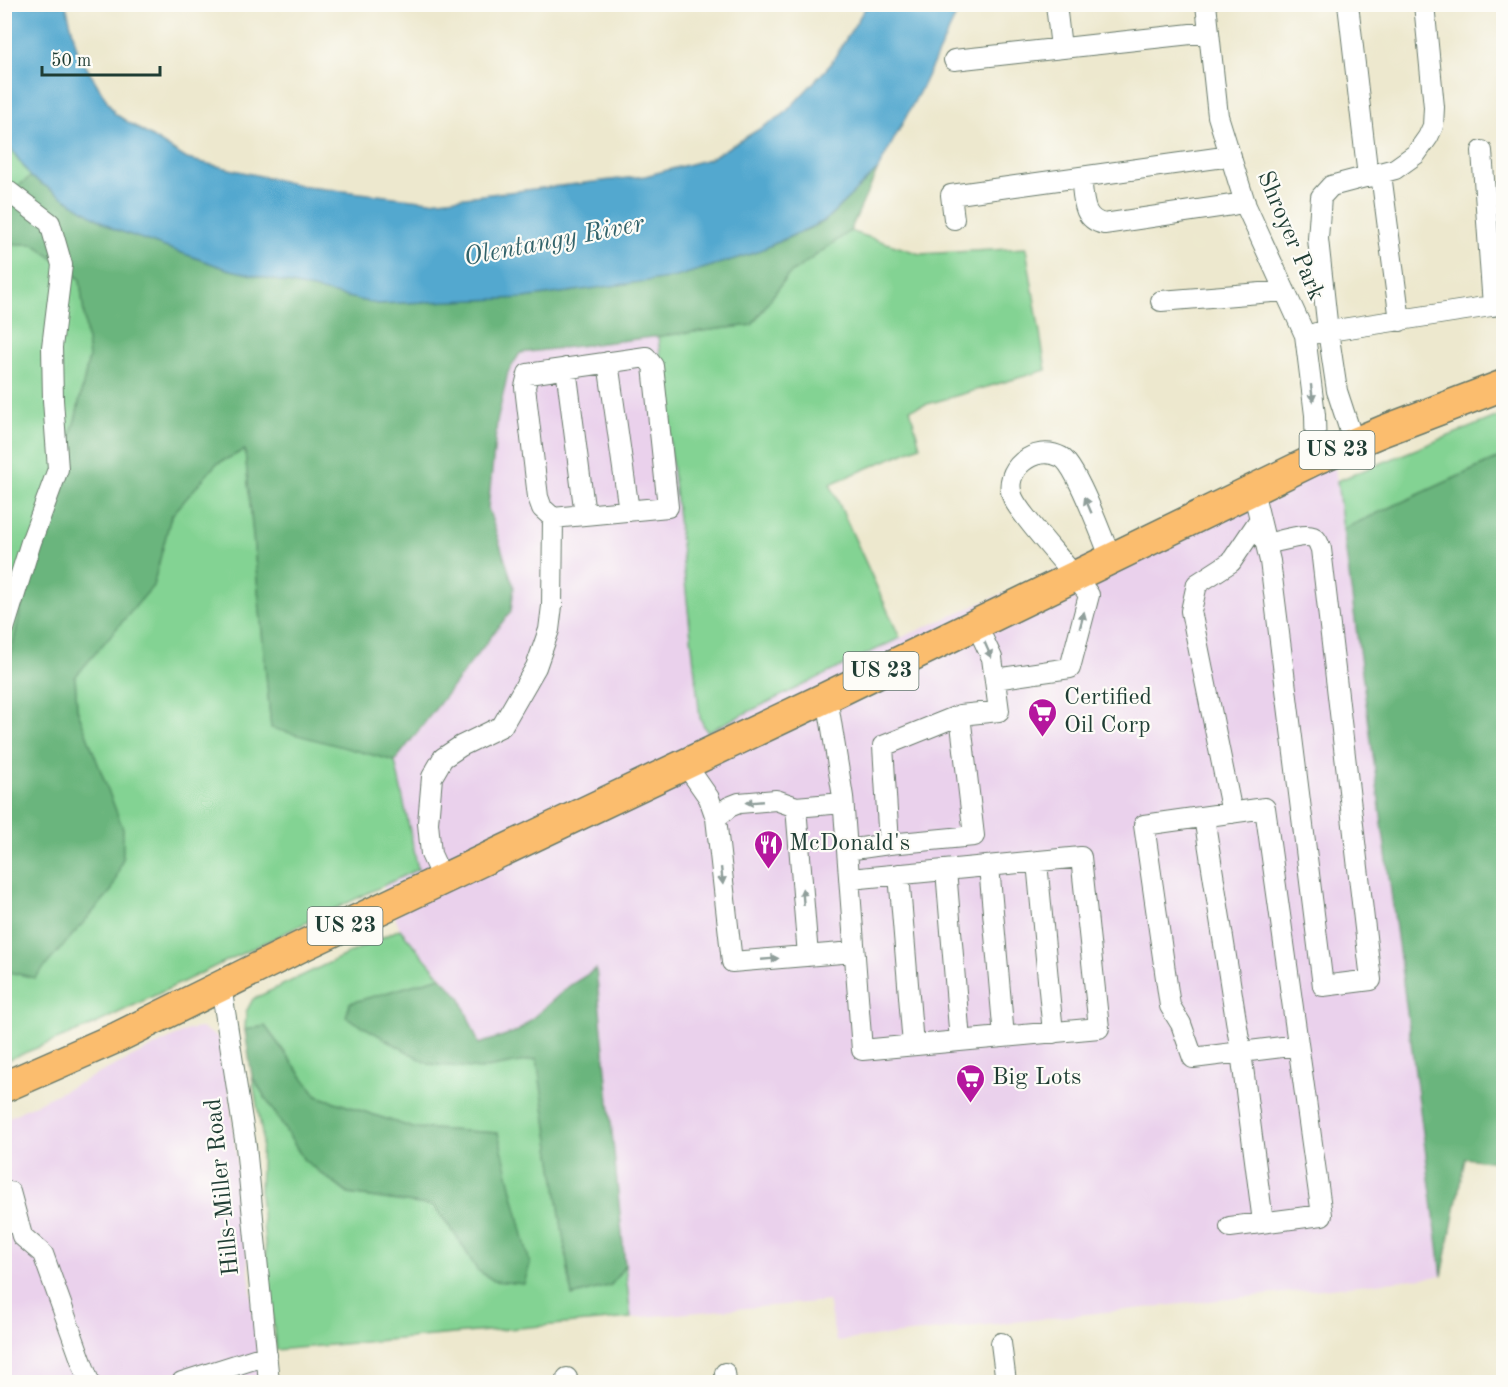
<svg xmlns="http://www.w3.org/2000/svg" width="1508" height="1387" viewBox="0 0 1508 1387" font-family="'Old Standard TT',serif">
<style>
.built{fill:#ead1ec}
.green{fill:#83d393;stroke:#518864;stroke-width:1.5}
.forest{fill:#6ab57d;stroke:#447958;stroke-width:1.5}
.water{fill:#53a8cf;stroke:#397282;stroke-width:1.5}
.lines{fill:none;stroke-linecap:round;stroke-linejoin:round}
.minor-casing{stroke:#67796a;stroke-width:22}
.highway-casing{stroke:#67796a;stroke-width:33}
.minor{stroke:#fff;stroke-width:20}
.highway{stroke:#fbbd6e;stroke-width:30}
.oneway{fill:#8f9e9a}
.labels{text-anchor:middle;dominant-baseline:central;stroke-width:4.5;stroke-linejoin:round;paint-order:stroke}
.shield{fill:#fdfcf7;stroke:#62766e;stroke-width:1.5}
.shield-label{font-size:22px;font-weight:bold;fill:#1f3d34}
.street-label{font-size:24px;fill:#1f3d34;stroke:#fdfcf7}
.poi-label{font-size:24px;fill:#1f3d34;stroke:#fdfcf7;text-anchor:start}
.water-label{font-size:26px;font-style:italic;fill:#31626a;stroke:#fdfcf7}
</style>
<rect width="100%" height="100%" fill="#fdfcf7"/>
<filter id="ink" filterUnits="userSpaceOnUse"><feTurbulence type="fractalNoise" baseFrequency=".0167" numOctaves="2"/><feDisplacementMap in="SourceGraphic" scale="12" xChannelSelector="R" yChannelSelector="G"/><feConvolveMatrix kernelMatrix="1 2 1 2 8 2 1 2 1" color-interpolation-filters="sRGB"/></filter>
<filter id="wash" filterUnits="userSpaceOnUse"><feTurbulence type="fractalNoise" baseFrequency=".008" numOctaves="4" result="noise"/><feDisplacementMap in="SourceGraphic" scale="24" xChannelSelector="R" yChannelSelector="G"/><feGaussianBlur stdDeviation="1.35" result="paint"/><feColorMatrix in="noise" values="0 0 0 0 0 0 0 0 0 0 0 0 0 0 0 0 0 1.4 0 .05"/><feComposite in="paint" operator="in"/></filter>
<g filter="url(#wash)">
<rect width="100%" height="100%" fill="#ede8ce"/>
<path class="built" d="M 658,336 L 700,717 L 707,731 L 900,638 L 1333,451 L 1442,1276 L 836,1341 L 828,1301 L 631,1318 L 596,969 L 569,986 L 518,1031 L 478,1044 L 460,997 L 400,929 L 383,887 L 418,869 L 395,761 L 511,611 L 514,586 L 488,508 L 497,422 L 508,372 L 520,353 Z
M 201,1028 L 218,1037 L 225,1054 L 261,1382 L 5,1382 L 5,1119 L 188,1030 Z"/>
<path class="green" d="M 4,140 L 31,177 L 5,195 L 4,195 Z
M 850,231 L 920,254 L 1026,248 L 1046,370 L 910,409 L 920,446 L 830,484 L 900,638 L 707,732 L 700,718 L 658,336 L 752,325 L 787,276 Z
M 5,244 L 34,244 L 80,279 L 89,357 L 76,417 L 25,590 L 5,682 Z
M 1503,414 L 1503,456 L 1343,529 L 1337,481 Z
M 245,450 L 271,727 L 395,761 L 418,869 L 93,1025 L 5,1061 L 5,971 L 35,978 L 122,829 L 77,709 L 75,676 L 153,586 L 171,516 L 216,464 Z
M 400,929 L 441,977 L 350,1003 L 480,1069 L 537,1059 L 572,1295 L 611,1285 L 625,1265 L 631,1318 L 276,1350 L 260,1194 L 262,1134 L 252,1076 L 304,1160 L 348,1194 L 434,1206 L 456,1235 L 498,1133 L 413,1128 L 317,1096 L 265,1026 L 245,1030 L 246,1012 L 253,999 Z"/>
<path class="forest" d="M 878,169 L 850,231 L 787,276 L 752,325 L 520,353 L 508,372 L 497,422 L 488,508 L 514,587 L 511,611 L 395,761 L 271,728 L 245,450 L 216,464 L 171,516 L 153,586 L 75,677 L 77,709 L 123,829 L 123,858 L 112,890 L 35,978 L 5,971 L 4,769 L 9,753 L 5,728 L 5,682 L 25,590 L 76,417 L 89,357 L 80,279 L 34,244 L 5,244 L 5,195 L 31,177 L 114,229 L 227,269 L 378,304 L 524,298 L 676,277 L 754,253 L 824,222 Z
M 1503,456 L 1503,1163 L 1465,1158 L 1442,1276 L 1343,529 Z
M 596,969 L 625,1265 L 611,1285 L 572,1296 L 537,1059 L 480,1069 L 429,1064 L 346,1017 L 350,1003 L 441,977 L 460,997 L 479,1044 L 518,1031 L 569,986 Z
M 265,1026 L 317,1096 L 413,1128 L 498,1133 L 530,1264 L 524,1284 L 494,1281 L 477,1270 L 456,1235 L 434,1206 L 349,1194 L 304,1160 L 252,1076 L 245,1030 Z"/>
<path class="water" d="M 4,5 L 66,5 L 78,53 L 115,114 L 187,159 L 308,187 L 430,201 L 645,176 L 709,159 L 783,115 L 830,65 L 867,5 L 961,5 L 922,87 L 878,169 L 824,221 L 754,253 L 676,277 L 524,298 L 377,304 L 227,269 L 114,229 L 31,177 L 5,140 Z"/>
</g>
<g filter="url(#ink)">
<g class="lines">
<defs>
<path id="minor" d="M 1056,4 L 1061,48
M 1206,4 L 1218,116 L 1246,206 L 1305,335 L 1315,415 L 1316,459
M 1348,4 L 1368,177
M 954,60 L 1209,32
M 1482,151 L 1493,306
M 1381,174 L 1400,321
M 1081,177 C 1084,197 1081,219 1104,224 L 1232,205 L 1245,202
M 4,188 L 50,223 L 62,265 L 52,347 L 53,400 L 58,469 L 31,542 L 4,629
M 954,219 L 951,195 L 1231,156
M 1161,301 L 1285,291
M 1316,333 L 1504,304
M 608,362 L 629,511
M 566,368 L 585,515
M 1354,443 L 1337,391 L 1328,331 L 1318,239 L 1321,197 L 1331,186 L 1395,169 L 1416,154 L 1428,137 L 1433,126 L 1434,107 L 1424,4
M 1253,490 L 1270,561 L 1323,986 L 1371,980 L 1321,549 C 1319,545 1318,539 1313,537 C 1303,533 1277,542 1266,544
M 995,679 L 1070,668 L 1089,595 C 1071,570 1050,548 1031,524 C 1025,516 1017,507 1013,498 C 1001,470 1035,443 1061,457 C 1076,465 1103,539 1111,559
M 827,697 L 843,797 L 862,1050 L 1099,1028 L 1081,857 L 850,879
M 686,765 L 709,798 L 716,818 L 732,962 L 854,952
M 796,807 L 808,956
M 1232,813 L 1191,611 L 1197,584 L 1231,562 L 1260,519
M 1204,817 L 1241,1052 L 1263,1222
M 716,818 L 729,807 L 739,803 L 776,800 L 796,807 L 843,803
M 889,844 L 974,836 L 960,715
M 847,850 L 889,844 L 883,746 L 960,715 L 999,711 L 992,658 L 976,624
M 1037,862 L 1053,1033
M 989,866 L 1004,1037
M 946,870 L 960,1041
M 899,874 L 913,1045
M 443,880 L 431,854 L 428,823 L 432,777 L 443,758 L 461,746 L 502,726 L 536,667 L 549,630 L 552,606 L 553,518 L 668,507 L 653,366 L 646,357 L 528,374 L 525,387 L 538,497 L 542,508 L 553,518
M 221,986 L 246,1146 L 269,1382
M 4,1193 L 10,1192 L 22,1236 L 43,1254 L 89,1382
M 1230,1227 L 1322,1215 L 1265,808 L 1144,825 L 1170,1006 L 1181,1024 L 1193,1058 L 1298,1045
M 1001,1343 L 1006,1382
M 725,1373 L 726,1382
M 567,1378 L 567,1382
M 182,1382 L 267,1355"/>
<path id="highway" d="M 4,1087 L 118,1037 L 300,947 L 827,697 L 1316,459 L 1383,431 L 1504,385"/>
</defs>
<use href="#minor" class="minor-casing"/>
<use href="#highway" class="highway-casing"/>
<use href="#minor" class="minor"/>
<use href="#highway" class="highway"/>
</g>
<defs><path id="oneway-solid" d="M-6-.8H1V-3.2L6.5 0L1 3.2V.8H-6Z" transform="scale(1.5)"/></defs>
<g class="oneway">
<use href="#oneway-solid" transform="translate(1312 393) rotate(83)"/>
<use href="#oneway-solid" transform="translate(1088 505) rotate(-113)"/>
<use href="#oneway-solid" transform="translate(1082 620) rotate(-75)"/>
<use href="#oneway-solid" transform="translate(988 650) rotate(66)"/>
<use href="#oneway-solid" transform="translate(754 802) rotate(175)"/>
<use href="#oneway-solid" transform="translate(722 876) rotate(84)"/>
<use href="#oneway-solid" transform="translate(803 897) rotate(-95)"/>
<use href="#oneway-solid" transform="translate(770 959) rotate(-5)"/>
</g>
</g>
<defs>
<symbol id="supermarket-pin" viewBox="-11 -11 22 30"><path d="M0 17L-7.5 6A9.5 9.5 0 1 1 7.5 6Z" fill="#b5179e" stroke="#fdfcf7"/><path d="M-6-5.5h2.5l.6 2H6L4.5 2H-2.5L-4.4-4H-6ZM-1.5 3.2a1.3 1.3 0 1 0 .1 0ZM3 3.2a1.3 1.3 0 1 0 .1 0Z" fill="#fff"/></symbol>
<symbol id="restaurant-pin" viewBox="-11 -11 22 30"><path d="M0 17L-7.5 6A9.5 9.5 0 1 1 7.5 6Z" fill="#b5179e" stroke="#fdfcf7"/><path d="M-5-6h1v4h1v-4h1v4h1v-4h1v5L-1.5 .5V6h-2V.5L-5-1ZM5-6V6H3V1.5H1.5Q1.5-4 5-6Z" fill="#fff"/></symbol>
</defs>
<g fill-rule="evenodd">
<use href="#supermarket-pin" x="1026" y="696" width="33" height="45"/>
<use href="#restaurant-pin" x="752" y="828" width="33" height="45"/>
<use href="#supermarket-pin" x="954" y="1062" width="33" height="45"/>
</g>
<g class="labels">
<g class="shield">
<rect x="1299.5" y="431" width="75" height="38" rx="4.5"/>
<rect x="843.5" y="652" width="75" height="38" rx="4.5"/>
<rect x="307.5" y="907" width="75" height="38" rx="4.5"/>
</g>
<g class="shield-label">
<text x="1337" y="450">US 23</text>
<text x="881" y="671">US 23</text>
<text x="345" y="926">US 23</text>
</g>
<g class="street-label">
<text transform="translate(1290 236) rotate(67)">Shroyer Park</text>
<text transform="translate(223 1187) rotate(-96)">Hills-Miller Road</text>
</g>
<g class="poi-label">
<text x="1064" y="698">Certified<tspan x="1064" dy="28">Oil Corp</tspan></text>
<text x="789" y="844">McDonald's</text>
<text x="992" y="1078">Big Lots</text>
</g>
<g class="water-label">
<text transform="translate(554 241) rotate(-11)">Olentangy River</text>
</g>
</g>
<rect width="1508" height="1387" fill="none" stroke="#fdfcf7" stroke-width="24"/>
<path d="M42 66v9h118v-9" fill="none" stroke="#1f3d34" stroke-width="3"/>
<text x="51" y="66" font-size="18" fill="#1f3d34" stroke="#fdfcf7" stroke-width="4.5" paint-order="stroke">50 m</text>
</svg>
